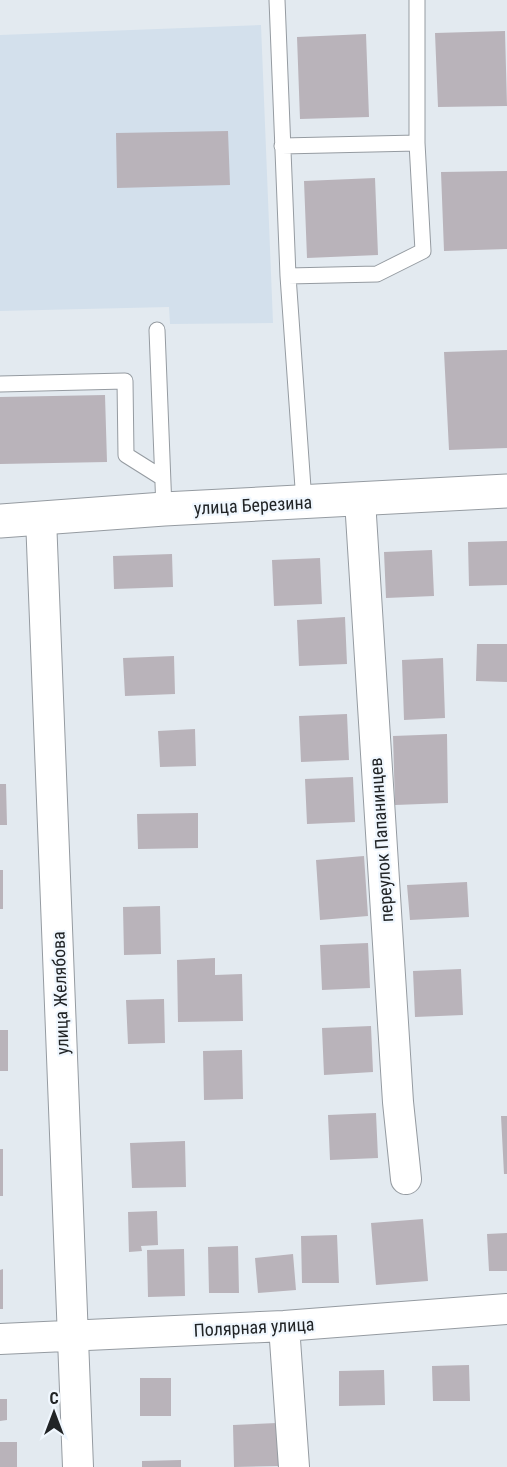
<svg xmlns="http://www.w3.org/2000/svg" width="507" height="1467" viewBox="0 0 507 1467" font-family="'Roboto Condensed',sans-serif">
<style>
.built{fill:#d3e0ec}
.building{fill:#b9b3ba}
.lines{fill:none;stroke-linecap:round;stroke-linejoin:round}
.service-casing{stroke:#959ba1;stroke-width:17}
.minor-casing{stroke:#959ba1;stroke-width:32}
.tertiary-casing{stroke:#959ba1;stroke-width:35}
.service{stroke:#fff;stroke-width:15}
.minor{stroke:#fff;stroke-width:30}
.tertiary{stroke:#fff;stroke-width:33}
.labels{text-anchor:middle;dominant-baseline:central;stroke-width:4.5;stroke-linejoin:round;paint-order:stroke}
.street-label{font-size:18px;fill:#212426;stroke:#f0f7fe}
</style>
<rect width="100%" height="100%" fill="#e3eaf0"/>
<path class="built" d="M 261,25 L 273,323 L 170,324 L 169,307 L 0,311 L 0,35 Z"/>
<path class="building" d="M 505,31 L 507,106 L 438,107 L 435,33 Z
M 366,34 L 369,117 L 300,119 L 297,37 Z
M 228,131 L 230,185 L 117,188 L 116,133 Z
M 507,171 L 507,249 L 444,251 L 441,172 Z
M 375,178 L 378,255 L 307,258 L 304,181 Z
M 507,350 L 507,448 L 449,450 L 444,352 Z
M 105,395 L 107,462 L 0,464 L 0,397 Z
M 507,541 L 507,585 L 469,586 L 468,542 Z
M 432,550 L 434,596 L 386,598 L 384,552 Z
M 172,554 L 173,587 L 114,589 L 113,556 Z
M 320,558 L 322,604 L 274,606 L 272,560 Z
M 345,617 L 347,664 L 299,666 L 297,620 Z
M 477,644 L 507,644 L 507,682 L 476,681 Z
M 174,656 L 175,694 L 125,696 L 123,658 Z
M 443,658 L 445,718 L 404,720 L 402,660 Z
M 347,714 L 349,760 L 301,762 L 299,716 Z
M 195,729 L 196,766 L 160,767 L 158,731 Z
M 447,734 L 448,803 L 395,805 L 393,736 Z
M 353,777 L 355,822 L 307,824 L 305,779 Z
M 0,784 L 6,784 L 7,825 L 0,825 Z
M 198,813 L 198,848 L 138,849 L 137,814 Z
M 364,856 L 368,916 L 320,920 L 316,860 Z
M 0,870 L 3,870 L 3,909 L 0,909 Z
M 467,882 L 469,917 L 410,920 L 407,885 Z
M 160,906 L 161,954 L 124,955 L 123,907 Z
M 368,943 L 370,988 L 322,990 L 320,945 Z
M 215,958 L 215,975 L 242,974 L 243,1021 L 178,1022 L 177,960 Z
M 461,969 L 463,1015 L 415,1017 L 413,971 Z
M 164,999 L 165,1043 L 128,1044 L 126,1000 Z
M 371,1026 L 373,1072 L 324,1075 L 322,1028 Z
M 0,1030 L 8,1030 L 8,1071 L 0,1071 Z
M 242,1050 L 243,1099 L 204,1100 L 203,1051 Z
M 376,1113 L 378,1158 L 330,1160 L 328,1115 Z
M 501,1116 L 507,1116 L 507,1174 L 504,1174 Z
M 185,1141 L 186,1187 L 132,1188 L 130,1143 Z
M 0,1149 L 3,1149 L 3,1196 L 0,1196 Z
M 157,1211 L 158,1245 L 141,1246 L 142,1251 L 129,1252 L 128,1212 Z
M 423,1219 L 428,1281 L 376,1285 L 371,1223 Z
M 507,1233 L 507,1271 L 489,1271 L 487,1234 Z
M 337,1235 L 339,1283 L 302,1283 L 301,1236 Z
M 238,1246 L 239,1293 L 209,1293 L 208,1247 Z
M 184,1249 L 185,1296 L 148,1297 L 147,1250 Z
M 293,1254 L 296,1290 L 258,1293 L 255,1258 Z
M 3,1269 L 3,1309 L 0,1309 L 0,1270 Z
M 469,1365 L 470,1401 L 433,1401 L 432,1366 Z
M 384,1370 L 385,1405 L 339,1406 L 339,1371 Z
M 140,1378 L 171,1378 L 171,1416 L 140,1416 Z
M 0,1399 L 7,1399 L 7,1420 L 0,1421 Z
M 277,1423 L 279,1466 L 234,1467 L 233,1425 Z
M 0,1442 L 17,1442 L 17,1467 L 0,1467 Z
M 181,1460 L 181,1467 L 142,1467 L 142,1461 Z"/>
<g class="lines">
<defs>
<path id="service" d="M 277,0 L 288,276 L 304,502
M 282,146 L 417,143
M 288,276 L 377,274 L 423,251 L 417,143 L 417,0
M 157,330 L 164,509
M 0,384 L 125,381 L 126,455 L 161,477"/>
<path id="minor" d="M 360,500 L 398,1102 L 406,1179
M 41,518 L 78,1467
M 284,1326 L 294,1467
M 0,1339 L 284,1326 L 507,1309"/>
<path id="tertiary" d="M 0,521 L 164,509 L 507,491"/>
</defs>
<use href="#service" class="service-casing"/>
<use href="#minor" class="minor-casing"/>
<use href="#tertiary" class="tertiary-casing"/>
<use href="#service" class="service"/>
<use href="#minor" class="minor"/>
<use href="#tertiary" class="tertiary"/>
</g>
<g class="labels">
<g class="street-label">
<text transform="translate(253 505) rotate(-3)">улица Березина</text>
<text transform="translate(381 840) rotate(-94)">переулок Папанинцев</text>
<text transform="translate(60 993) rotate(-92)">улица Желябова</text>
<text transform="translate(254 1327) rotate(-3)">Полярная улица</text>
</g>
</g>
<g transform="translate(54 1413)" stroke="#f0f7fe" stroke-width="4.5" paint-order="stroke">
<path d="M0-4.5L10 22L0 15L-10 22Z" fill="#212426"/>
<text y="-9" font-size="16" font-weight="bold" text-anchor="middle" fill="#212426">С</text>
</g>
</svg>
